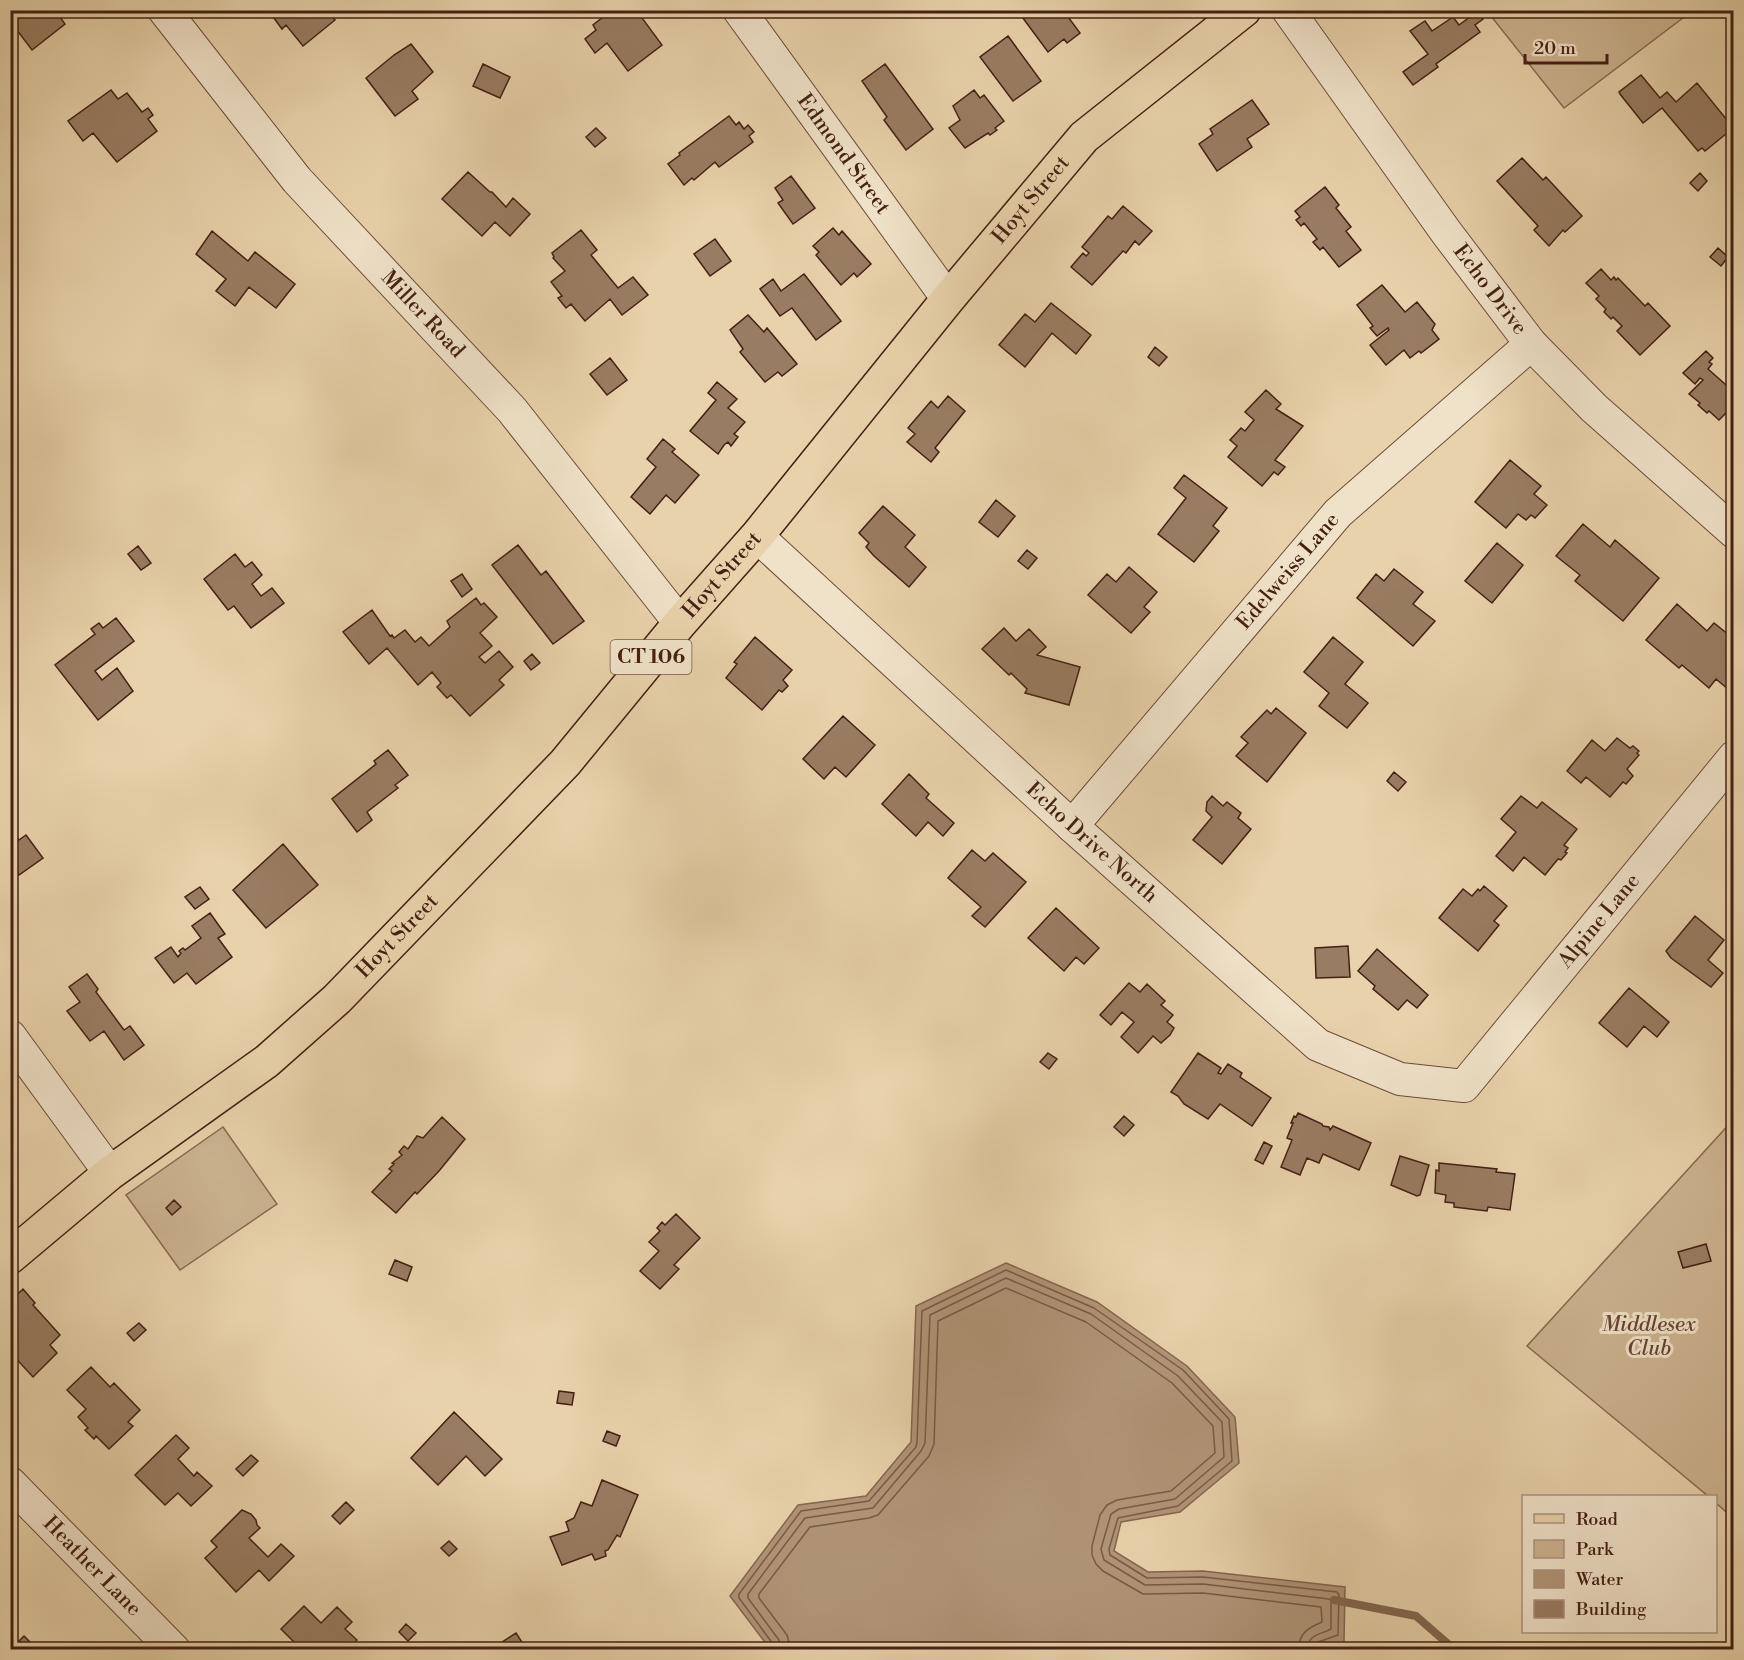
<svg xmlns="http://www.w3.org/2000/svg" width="1744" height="1660" viewBox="0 0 1744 1660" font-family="'Libre Bodoni',serif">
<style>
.green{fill:#ccb491;stroke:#886a52;stroke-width:1.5}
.water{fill:#b09577;stroke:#84664f;stroke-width:1.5}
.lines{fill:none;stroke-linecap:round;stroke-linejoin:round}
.shore{stroke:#7a5a45;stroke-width:1.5}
.stream{stroke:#84664f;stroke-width:8}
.building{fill:#997d62;stroke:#432013;stroke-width:1.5}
.street-casing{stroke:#6c4c39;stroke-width:34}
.primary-casing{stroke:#432013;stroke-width:36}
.street{stroke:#f0e2c8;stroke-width:32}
.primary{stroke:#e8d2ab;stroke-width:33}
.labels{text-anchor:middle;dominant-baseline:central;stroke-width:6;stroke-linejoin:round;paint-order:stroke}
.shield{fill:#f0e2c8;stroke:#775a49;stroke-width:1.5}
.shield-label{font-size:20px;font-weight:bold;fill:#432013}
.street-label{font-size:21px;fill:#432013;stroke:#f0e2c8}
.park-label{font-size:21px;font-style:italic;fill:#654532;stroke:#f0e2c8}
</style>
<rect width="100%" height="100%" fill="#e8d2ab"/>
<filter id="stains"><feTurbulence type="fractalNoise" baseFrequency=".00333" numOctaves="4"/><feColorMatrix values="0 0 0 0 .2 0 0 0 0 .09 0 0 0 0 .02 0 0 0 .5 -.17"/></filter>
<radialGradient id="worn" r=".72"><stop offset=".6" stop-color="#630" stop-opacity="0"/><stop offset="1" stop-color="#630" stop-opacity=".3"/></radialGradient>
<path class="green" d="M 1487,11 L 1692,11 L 1564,108 Z
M 1733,1120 L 1733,1518 L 1716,1503 L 1716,1496 L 1708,1496 L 1527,1346 Z
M 223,1127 L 277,1204 L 180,1270 L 126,1195 Z"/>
<path class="water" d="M 1006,1263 L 1097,1302 L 1187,1366 L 1235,1417 L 1239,1463 L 1180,1512 L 1121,1522 L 1114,1551 L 1148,1572 L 1203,1571 L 1345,1587 L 1344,1642 L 1308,1650 L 770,1649 L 730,1596 L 798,1505 L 866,1496 L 911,1442 L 916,1306 Z"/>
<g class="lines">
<path class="shore" d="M 774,1650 L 773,1644 L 739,1598 L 739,1594 L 801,1511 L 869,1501 L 916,1447 L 917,1442 L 922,1311 L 1006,1270 L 1094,1308 L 1183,1370 L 1229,1419 L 1232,1461 L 1178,1506 L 1118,1518 L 1109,1549 L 1110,1555 L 1147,1578 L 1203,1577 L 1337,1592 L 1339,1595 L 1338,1635 L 1318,1642 L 1315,1650
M 782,1650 L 779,1640 L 748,1598 L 748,1594 L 805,1518 L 873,1508 L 921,1451 L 925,1443 L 930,1315 L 1006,1278 L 1091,1314 L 1178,1376 L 1222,1422 L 1224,1457 L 1175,1499 L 1119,1509 L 1111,1514 L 1101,1549 L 1104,1560 L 1145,1585 L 1203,1584 L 1329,1599 L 1331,1601 L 1331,1629 C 1320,1635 1308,1634 1307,1650
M 791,1650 L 787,1635 L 759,1598 L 759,1594 L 810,1527 L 869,1518 L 878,1515 L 929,1456 L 934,1444 L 938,1321 L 1006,1288 L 1086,1322 L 1172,1383 L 1213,1426 L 1215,1453 L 1171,1491 L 1117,1500 L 1107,1505 L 1100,1515 L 1092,1546 L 1092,1555 L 1096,1564 L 1103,1571 L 1143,1594 L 1203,1593 L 1321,1607 L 1322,1622 C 1308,1628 1299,1633 1298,1650"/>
<path class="stream" d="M 1334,1600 L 1416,1616 L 1455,1650"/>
</g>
<path class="building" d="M 10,10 L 55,10 L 65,24 L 32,50 L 13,25 L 17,22 Z
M 268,10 L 327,10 L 335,20 L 303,46 L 286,25 L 282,29 Z
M 612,10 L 644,10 L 647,14 L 642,18 L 662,45 L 628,71 L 607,43 L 595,53 L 585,39 L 596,30 L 593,25 Z
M 1017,10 L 1063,10 L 1080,33 L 1067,43 L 1064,39 L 1048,52 Z
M 1478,11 L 1483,19 L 1475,25 L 1480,32 L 1436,64 L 1438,67 L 1413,85 L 1403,72 L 1428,54 L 1410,31 L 1425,21 L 1432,31 L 1453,17 L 1459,25 Z
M 1008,36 L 1041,81 L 1013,101 L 980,57 Z
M 411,44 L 433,72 L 412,91 L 418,99 L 395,116 L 366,78 L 394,55 Z
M 483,64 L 510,77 L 500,98 L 473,86 Z
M 885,64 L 933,129 L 906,150 L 884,120 L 887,117 L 862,81 Z
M 1641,75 L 1660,98 L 1667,92 L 1676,102 L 1697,83 L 1731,125 L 1729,126 L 1732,129 L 1705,151 L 1702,148 L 1698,151 L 1662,108 L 1643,123 L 1620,94 L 1619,92 Z
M 111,90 L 118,99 L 127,93 L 142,112 L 148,108 L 153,115 L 148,119 L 157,131 L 117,162 L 93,133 L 83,141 L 68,121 Z
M 974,90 L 980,98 L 984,95 L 1004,121 L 995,128 L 997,130 L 990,135 L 988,133 L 965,148 L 949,128 L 960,120 L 953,106 Z
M 1252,100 L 1269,124 L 1247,139 L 1252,147 L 1217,171 L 1199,144 L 1213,134 L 1210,129 Z
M 729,116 L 736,125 L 739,122 L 744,129 L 748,125 L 754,132 L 749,136 L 753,142 L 719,167 L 715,162 L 694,180 L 692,178 L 684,185 L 668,164 L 680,155 L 679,153 Z
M 596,128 L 606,138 L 595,147 L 586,137 Z
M 1522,158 L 1543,180 L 1546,177 L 1582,216 L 1565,232 L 1563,230 L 1549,246 L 1534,230 L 1538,226 L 1497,181 Z
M 468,172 L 490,192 L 492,192 L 506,207 L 513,198 L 530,214 L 510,236 L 495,222 L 482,236 L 442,199 Z
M 1700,173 L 1707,181 L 1698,191 L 1690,183 Z
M 791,176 L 815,208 L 793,224 L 778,203 L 783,200 L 775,188 Z
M 1325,187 L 1339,205 L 1336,208 L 1351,227 L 1346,231 L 1361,250 L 1339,267 L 1323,247 L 1320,250 L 1313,242 L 1317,239 L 1304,223 L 1301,226 L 1296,220 L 1300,217 L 1295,211 Z
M 1123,206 L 1152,231 L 1139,245 L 1135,241 L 1126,253 L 1123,251 L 1092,285 L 1071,267 L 1083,253 L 1086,256 L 1089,253 L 1082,247 L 1108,216 L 1112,219 Z
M 833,228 L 839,235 L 842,231 L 871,264 L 857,277 L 854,273 L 841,285 L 816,255 L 819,252 L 813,246 Z
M 581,230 L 597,250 L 591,255 L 618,288 L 633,277 L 648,295 L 622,315 L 610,299 L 585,321 L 571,304 L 566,308 L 558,298 L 562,296 L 551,282 L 565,271 L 553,258 L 554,257 L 552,253 Z
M 212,231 L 248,261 L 255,252 L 295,284 L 276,308 L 249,287 L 235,306 L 216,291 L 226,279 L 196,254 Z
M 715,239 L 731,261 L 710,276 L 694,254 Z
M 1718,248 L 1728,257 L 1721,266 L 1710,257 Z
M 1601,269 L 1611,280 L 1614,277 L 1616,280 L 1618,278 L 1645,306 L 1648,303 L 1670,326 L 1640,355 L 1617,331 L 1622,326 L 1613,317 L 1611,319 L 1604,312 L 1606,309 L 1596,299 L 1599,296 L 1586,283 Z
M 804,274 L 841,321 L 816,340 L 792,308 L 780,316 L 760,289 L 773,279 L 781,291 Z
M 1382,285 L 1405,312 L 1417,302 L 1435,324 L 1432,330 L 1439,339 L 1421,353 L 1419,351 L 1410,358 L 1404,350 L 1386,365 L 1370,345 L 1389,330 L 1388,328 L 1377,336 L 1370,328 L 1373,326 L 1357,305 Z
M 1051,303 L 1091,335 L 1076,354 L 1052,333 L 1025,367 L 999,345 L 1025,314 L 1035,322 Z
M 748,315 L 764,332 L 767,328 L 797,364 L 782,376 L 778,372 L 765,382 L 740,352 L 743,349 L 730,330 Z
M 1155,347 L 1167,357 L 1159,366 L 1148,357 Z
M 1706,351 L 1713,358 L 1709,362 L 1712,364 L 1708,369 L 1734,392 L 1734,405 L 1719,420 L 1709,411 L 1707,413 L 1698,405 L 1700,403 L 1689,394 L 1703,380 L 1700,378 L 1695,384 L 1683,373 Z
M 610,358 L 627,380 L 607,395 L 590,374 Z
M 717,382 L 737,399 L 728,408 L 745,422 L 736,432 L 734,434 L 738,437 L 731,446 L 728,442 L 724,445 L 718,454 L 690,431 L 716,400 L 708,393 Z
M 1266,390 L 1281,404 L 1276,409 L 1303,426 L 1275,460 L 1285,467 L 1278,475 L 1274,472 L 1262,486 L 1228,457 L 1237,446 L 1230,440 L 1241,428 L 1245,431 L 1254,420 L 1245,412 Z
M 948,396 L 965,411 L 935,448 L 939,452 L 931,462 L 907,442 L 915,434 L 908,428 L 931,401 L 938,408 Z
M 663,439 L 675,449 L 672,452 L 699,475 L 675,503 L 666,495 L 650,514 L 631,497 L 656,467 L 647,459 Z
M 1510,460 L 1541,486 L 1534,494 L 1547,505 L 1535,518 L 1531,515 L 1526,520 L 1518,514 L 1506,528 L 1475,502 Z
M 1184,475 L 1227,508 L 1213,526 L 1219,531 L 1194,562 L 1158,534 L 1186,498 L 1174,488 Z
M 996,500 L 1015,516 L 998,537 L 979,522 Z
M 883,506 L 915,535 L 905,547 L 926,567 L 909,587 L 874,556 L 866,547 L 869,543 L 859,533 Z
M 1583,524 L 1610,547 L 1615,540 L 1659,578 L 1623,621 L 1575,581 L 1580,575 L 1556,556 Z
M 1497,543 L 1523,565 L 1492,603 L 1465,581 Z
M 518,545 L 541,575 L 546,571 L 584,621 L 553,644 L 492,565 Z
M 138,546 L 151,563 L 141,570 L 128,554 Z
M 1027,550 L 1037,558 L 1028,569 L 1018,561 Z
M 235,554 L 245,567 L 252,562 L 262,575 L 252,584 L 261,596 L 272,588 L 284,603 L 251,628 L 234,606 L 228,610 L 204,579 Z
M 1129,567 L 1157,592 L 1144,607 L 1150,612 L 1131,633 L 1088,595 L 1107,574 L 1116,582 Z
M 1394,569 L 1423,592 L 1413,604 L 1435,621 L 1413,646 L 1357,598 L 1376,574 L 1384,581 Z
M 462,574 L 472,589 L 462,597 L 451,581 Z
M 476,598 L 481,605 L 484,603 L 497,617 L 480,633 L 492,646 L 479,657 L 485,663 L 499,651 L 513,667 L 499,680 L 504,685 L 470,716 L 451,695 L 447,698 L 437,687 L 441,683 L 432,672 L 418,685 L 387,648 L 369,664 L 343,632 L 372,610 L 390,636 L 392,635 L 394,638 L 405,630 L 415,642 L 421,637 L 429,646 L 450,627 L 447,621 Z
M 1677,604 L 1707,631 L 1714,623 L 1734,639 L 1734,683 L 1728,689 L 1716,679 L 1709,688 L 1682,665 L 1679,668 L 1646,640 Z
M 116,618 L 134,641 L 95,671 L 102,680 L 117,668 L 133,691 L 98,720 L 55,665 L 95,634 L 91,629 L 99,623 L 103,628 Z
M 1004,628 L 1016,641 L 1029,629 L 1046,647 L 1037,655 L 1080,667 L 1069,705 L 1025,693 L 1027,689 L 1011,673 L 1009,675 L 982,649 Z
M 755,637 L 792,670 L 783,680 L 788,686 L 782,692 L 779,690 L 762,710 L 726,678 L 737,664 L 734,662 Z
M 1333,637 L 1363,662 L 1345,684 L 1368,703 L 1347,728 L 1319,706 L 1329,693 L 1304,672 Z
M 532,654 L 540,663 L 531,670 L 524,661 Z
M 1276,708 L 1306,733 L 1267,782 L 1236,756 L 1248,743 L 1241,737 L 1267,710 L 1271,714 Z
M 843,716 L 875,745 L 846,777 L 835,767 L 824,779 L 803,759 Z
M 1617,738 L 1630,748 L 1633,746 L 1639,751 L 1637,753 L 1639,755 L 1627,769 L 1633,776 L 1626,784 L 1623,782 L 1610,797 L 1586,777 L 1581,783 L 1567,771 L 1592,740 L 1605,751 Z
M 388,750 L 408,775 L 395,785 L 398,788 L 367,812 L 372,820 L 357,832 L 332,799 L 376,764 L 374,761 Z
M 1394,772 L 1406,782 L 1398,791 L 1387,781 Z
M 909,774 L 929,794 L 926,798 L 954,823 L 943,836 L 928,822 L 916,836 L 882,804 Z
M 1212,796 L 1223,806 L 1227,802 L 1241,813 L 1238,818 L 1251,829 L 1222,864 L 1193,840 L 1212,817 L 1206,811 L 1207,802 Z
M 1521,796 L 1537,808 L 1542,802 L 1577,829 L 1564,845 L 1568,848 L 1565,852 L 1567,853 L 1561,860 L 1558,859 L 1545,875 L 1524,857 L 1513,871 L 1496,856 L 1516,832 L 1501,819 Z
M 10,828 L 19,840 L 26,835 L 43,858 L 19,875 L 10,865 Z
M 283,844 L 318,885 L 266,928 L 233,890 Z
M 972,850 L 985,861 L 993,853 L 1026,882 L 985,927 L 972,916 L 981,907 L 948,878 Z
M 1484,886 L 1507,906 L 1494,921 L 1499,925 L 1478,951 L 1439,918 L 1463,889 L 1472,896 L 1478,889 L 1480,891 Z
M 200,887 L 209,899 L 195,909 L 185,897 Z
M 1056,908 L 1099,948 L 1084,964 L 1076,957 L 1064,971 L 1028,938 Z
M 210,913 L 225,934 L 218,938 L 232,957 L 196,984 L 187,973 L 174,983 L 155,958 L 171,947 L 178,957 L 181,953 L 179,951 L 183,948 L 185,950 L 201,938 L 192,926 Z
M 1695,916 L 1724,940 L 1708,960 L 1723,973 L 1711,987 L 1671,958 L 1666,951 Z
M 1348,946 L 1350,977 L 1316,978 L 1315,948 Z
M 1377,949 L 1428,995 L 1417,1008 L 1407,1000 L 1398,1010 L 1373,989 L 1375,986 L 1358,971 Z
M 87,974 L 98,989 L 96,992 L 124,1030 L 130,1026 L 144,1045 L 124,1060 L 104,1031 L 90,1041 L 67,1011 L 80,1002 L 69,987 Z
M 1129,983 L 1140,992 L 1147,984 L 1165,1001 L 1161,1005 L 1173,1015 L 1167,1022 L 1174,1028 L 1170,1035 L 1161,1043 L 1153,1036 L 1138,1053 L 1121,1037 L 1134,1022 L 1122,1012 L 1111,1025 L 1100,1015 Z
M 1629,988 L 1669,1022 L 1657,1037 L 1644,1026 L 1627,1047 L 1599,1023 Z
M 1048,1053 L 1057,1059 L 1049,1069 L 1040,1062 Z
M 1198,1053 L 1221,1068 L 1218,1073 L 1221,1074 L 1228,1064 L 1242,1073 L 1240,1077 L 1271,1098 L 1252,1126 L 1220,1104 L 1208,1119 L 1184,1104 L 1178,1096 L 1171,1092 Z
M 1298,1113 L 1322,1124 L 1323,1126 L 1329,1127 L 1330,1130 L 1333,1126 L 1371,1143 L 1359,1170 L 1323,1154 L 1319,1163 L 1307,1158 L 1300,1175 L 1281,1167 L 1292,1140 L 1287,1138 L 1293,1123 L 1291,1123 L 1294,1116 L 1296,1117 Z
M 1124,1116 L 1134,1125 L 1124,1136 L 1114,1127 Z
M 442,1117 L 465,1139 L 439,1171 L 417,1194 L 415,1192 L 396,1213 L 372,1192 L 392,1171 L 389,1169 L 394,1164 L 392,1163 L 402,1155 L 399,1152 L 404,1146 L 408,1149 L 417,1136 L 423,1138 Z
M 1264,1142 L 1272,1146 L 1263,1164 L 1255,1160 Z
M 1400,1156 L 1429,1165 L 1420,1195 L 1417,1196 L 1391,1185 Z
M 1439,1163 L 1497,1169 L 1496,1172 L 1515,1174 L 1510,1210 L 1488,1207 L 1487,1211 L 1454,1207 L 1454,1203 L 1445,1202 L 1446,1195 L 1435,1193 L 1436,1170 L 1439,1171 Z
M 174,1200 L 181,1207 L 172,1215 L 166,1208 Z
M 676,1214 L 700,1238 L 674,1265 L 679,1269 L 660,1289 L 640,1271 L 659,1251 L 649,1242 L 660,1231 L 657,1228 L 662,1222 L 665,1225 Z
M 1706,1244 L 1711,1261 L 1683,1268 L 1678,1252 Z
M 395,1260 L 412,1267 L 407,1281 L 389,1274 Z
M 23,1289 L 35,1303 L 33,1305 L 60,1335 L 50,1345 L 57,1353 L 33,1377 L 10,1352 L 10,1332 L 16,1327 L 10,1322 L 10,1301 Z
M 139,1323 L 146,1330 L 134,1341 L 127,1333 Z
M 91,1367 L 110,1387 L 114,1383 L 140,1410 L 128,1422 L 133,1426 L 109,1449 L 96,1436 L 94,1439 L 85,1430 L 88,1428 L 78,1417 L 86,1409 L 67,1390 Z
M 559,1391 L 574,1393 L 572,1405 L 557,1403 Z
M 454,1412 L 502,1459 L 485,1476 L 466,1456 L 438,1485 L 411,1458 Z
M 607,1431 L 620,1436 L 616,1446 L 603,1441 Z
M 176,1435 L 189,1448 L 178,1459 L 194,1476 L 197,1472 L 212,1486 L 191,1506 L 178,1493 L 165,1505 L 135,1475 Z
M 251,1455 L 258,1461 L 243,1476 L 236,1469 Z
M 602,1480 L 638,1495 L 620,1537 L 617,1535 L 608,1550 L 605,1551 L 606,1556 L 595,1560 L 592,1554 L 562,1565 L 550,1537 L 569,1531 L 566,1522 L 574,1518 L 581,1502 L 592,1506 Z
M 346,1502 L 354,1510 L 340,1524 L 332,1516 Z
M 242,1510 L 251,1514 L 256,1520 L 257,1525 L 260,1528 L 249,1538 L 268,1557 L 281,1544 L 294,1556 L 269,1581 L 259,1570 L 236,1592 L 205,1558 L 217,1547 L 211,1541 Z
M 449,1541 L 457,1549 L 449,1556 L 441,1548 Z
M 304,1606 L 321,1623 L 337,1607 L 352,1622 L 345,1629 L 357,1640 L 348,1650 L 302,1650 L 281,1629 Z
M 406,1624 L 416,1633 L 408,1641 L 399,1632 Z
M 516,1633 L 527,1650 L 490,1650 Z
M 24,1636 L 38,1650 L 10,1650 L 10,1639 L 16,1644 Z"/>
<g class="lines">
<defs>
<g id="street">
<path id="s1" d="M 164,10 L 297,180 L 512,410 L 680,623"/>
<path id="s2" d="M 739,10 L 948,299"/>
<path id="s3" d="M 1288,10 L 1446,232 L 1531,344 L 1594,408 L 1734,532"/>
<path id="s4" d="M 757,536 L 1072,826 L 1318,1045 L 1400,1079 L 1464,1086 L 1734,757"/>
<path id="s5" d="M 1072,826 L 1338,513 L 1531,344"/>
<path d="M 10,1036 L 110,1173"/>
<path id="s6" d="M 10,1483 L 174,1650"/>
</g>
<g id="primary">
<path id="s7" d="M 10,1257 L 110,1173 L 267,1061 L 337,999 L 565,763 L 680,623 L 757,536 L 948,299 L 1084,137 L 1244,10"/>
</g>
</defs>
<use href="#street" class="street-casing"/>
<use href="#primary" class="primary-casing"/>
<use href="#street" class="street"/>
<use href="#primary" class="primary"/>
</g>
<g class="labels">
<rect class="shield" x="610.5" y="640" width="81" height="34" rx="4.5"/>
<g class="shield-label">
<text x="651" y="657">CT 106</text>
</g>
<g class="street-label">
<text stroke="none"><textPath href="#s2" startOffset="178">Edmond Street</textPath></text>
<text stroke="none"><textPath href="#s7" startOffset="1476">Hoyt Street</textPath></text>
<text stroke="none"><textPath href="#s3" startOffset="345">Echo Drive</textPath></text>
<text stroke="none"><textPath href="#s1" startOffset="400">Miller Road</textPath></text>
<text stroke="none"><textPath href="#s5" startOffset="334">Edelweiss Lane</textPath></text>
<text stroke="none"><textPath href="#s7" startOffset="990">Hoyt Street</textPath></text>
<text stroke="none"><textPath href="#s4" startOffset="454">Echo Drive North</textPath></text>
<text stroke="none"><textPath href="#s4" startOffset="1124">Alpine Lane</textPath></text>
<text stroke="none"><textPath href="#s7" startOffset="504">Hoyt Street</textPath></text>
<text stroke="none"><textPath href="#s6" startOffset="117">Heather Lane</textPath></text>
</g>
<g class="park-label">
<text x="1649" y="1325">Middlesex<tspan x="1649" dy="24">Club</tspan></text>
</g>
</g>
<rect width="1744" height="1660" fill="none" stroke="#e8d2ab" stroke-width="36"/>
<rect x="12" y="12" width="1720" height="1636" fill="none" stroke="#432013" stroke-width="3"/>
<rect x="18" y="18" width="1708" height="1624" fill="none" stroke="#432013" stroke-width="1.5"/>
<rect x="1522" y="1495" width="195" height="138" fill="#f0e2c8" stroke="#ab9480" stroke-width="1.5"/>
<rect x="1534" y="1514" width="30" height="9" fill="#e8d2ab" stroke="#ab9480" stroke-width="1.5"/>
<text x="1576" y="1525" font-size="18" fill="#432013">Road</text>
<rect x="1534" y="1540" width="30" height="18" fill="#ccb491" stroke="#ab9480" stroke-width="1.5"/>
<text x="1576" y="1555" font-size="18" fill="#432013">Park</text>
<rect x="1534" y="1570" width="30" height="18" fill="#b09577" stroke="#ab9480" stroke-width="1.5"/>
<text x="1576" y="1585" font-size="18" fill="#432013">Water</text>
<rect x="1534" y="1600" width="30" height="18" fill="#997d62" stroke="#ab9480" stroke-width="1.5"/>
<text x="1576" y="1615" font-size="18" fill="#432013">Building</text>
<path d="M1525 54v9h82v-9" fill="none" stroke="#432013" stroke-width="3"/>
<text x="1534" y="54" font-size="18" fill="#432013" stroke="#f0e2c8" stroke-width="4.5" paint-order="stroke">20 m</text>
<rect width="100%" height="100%" filter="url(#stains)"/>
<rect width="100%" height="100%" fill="url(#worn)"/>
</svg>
